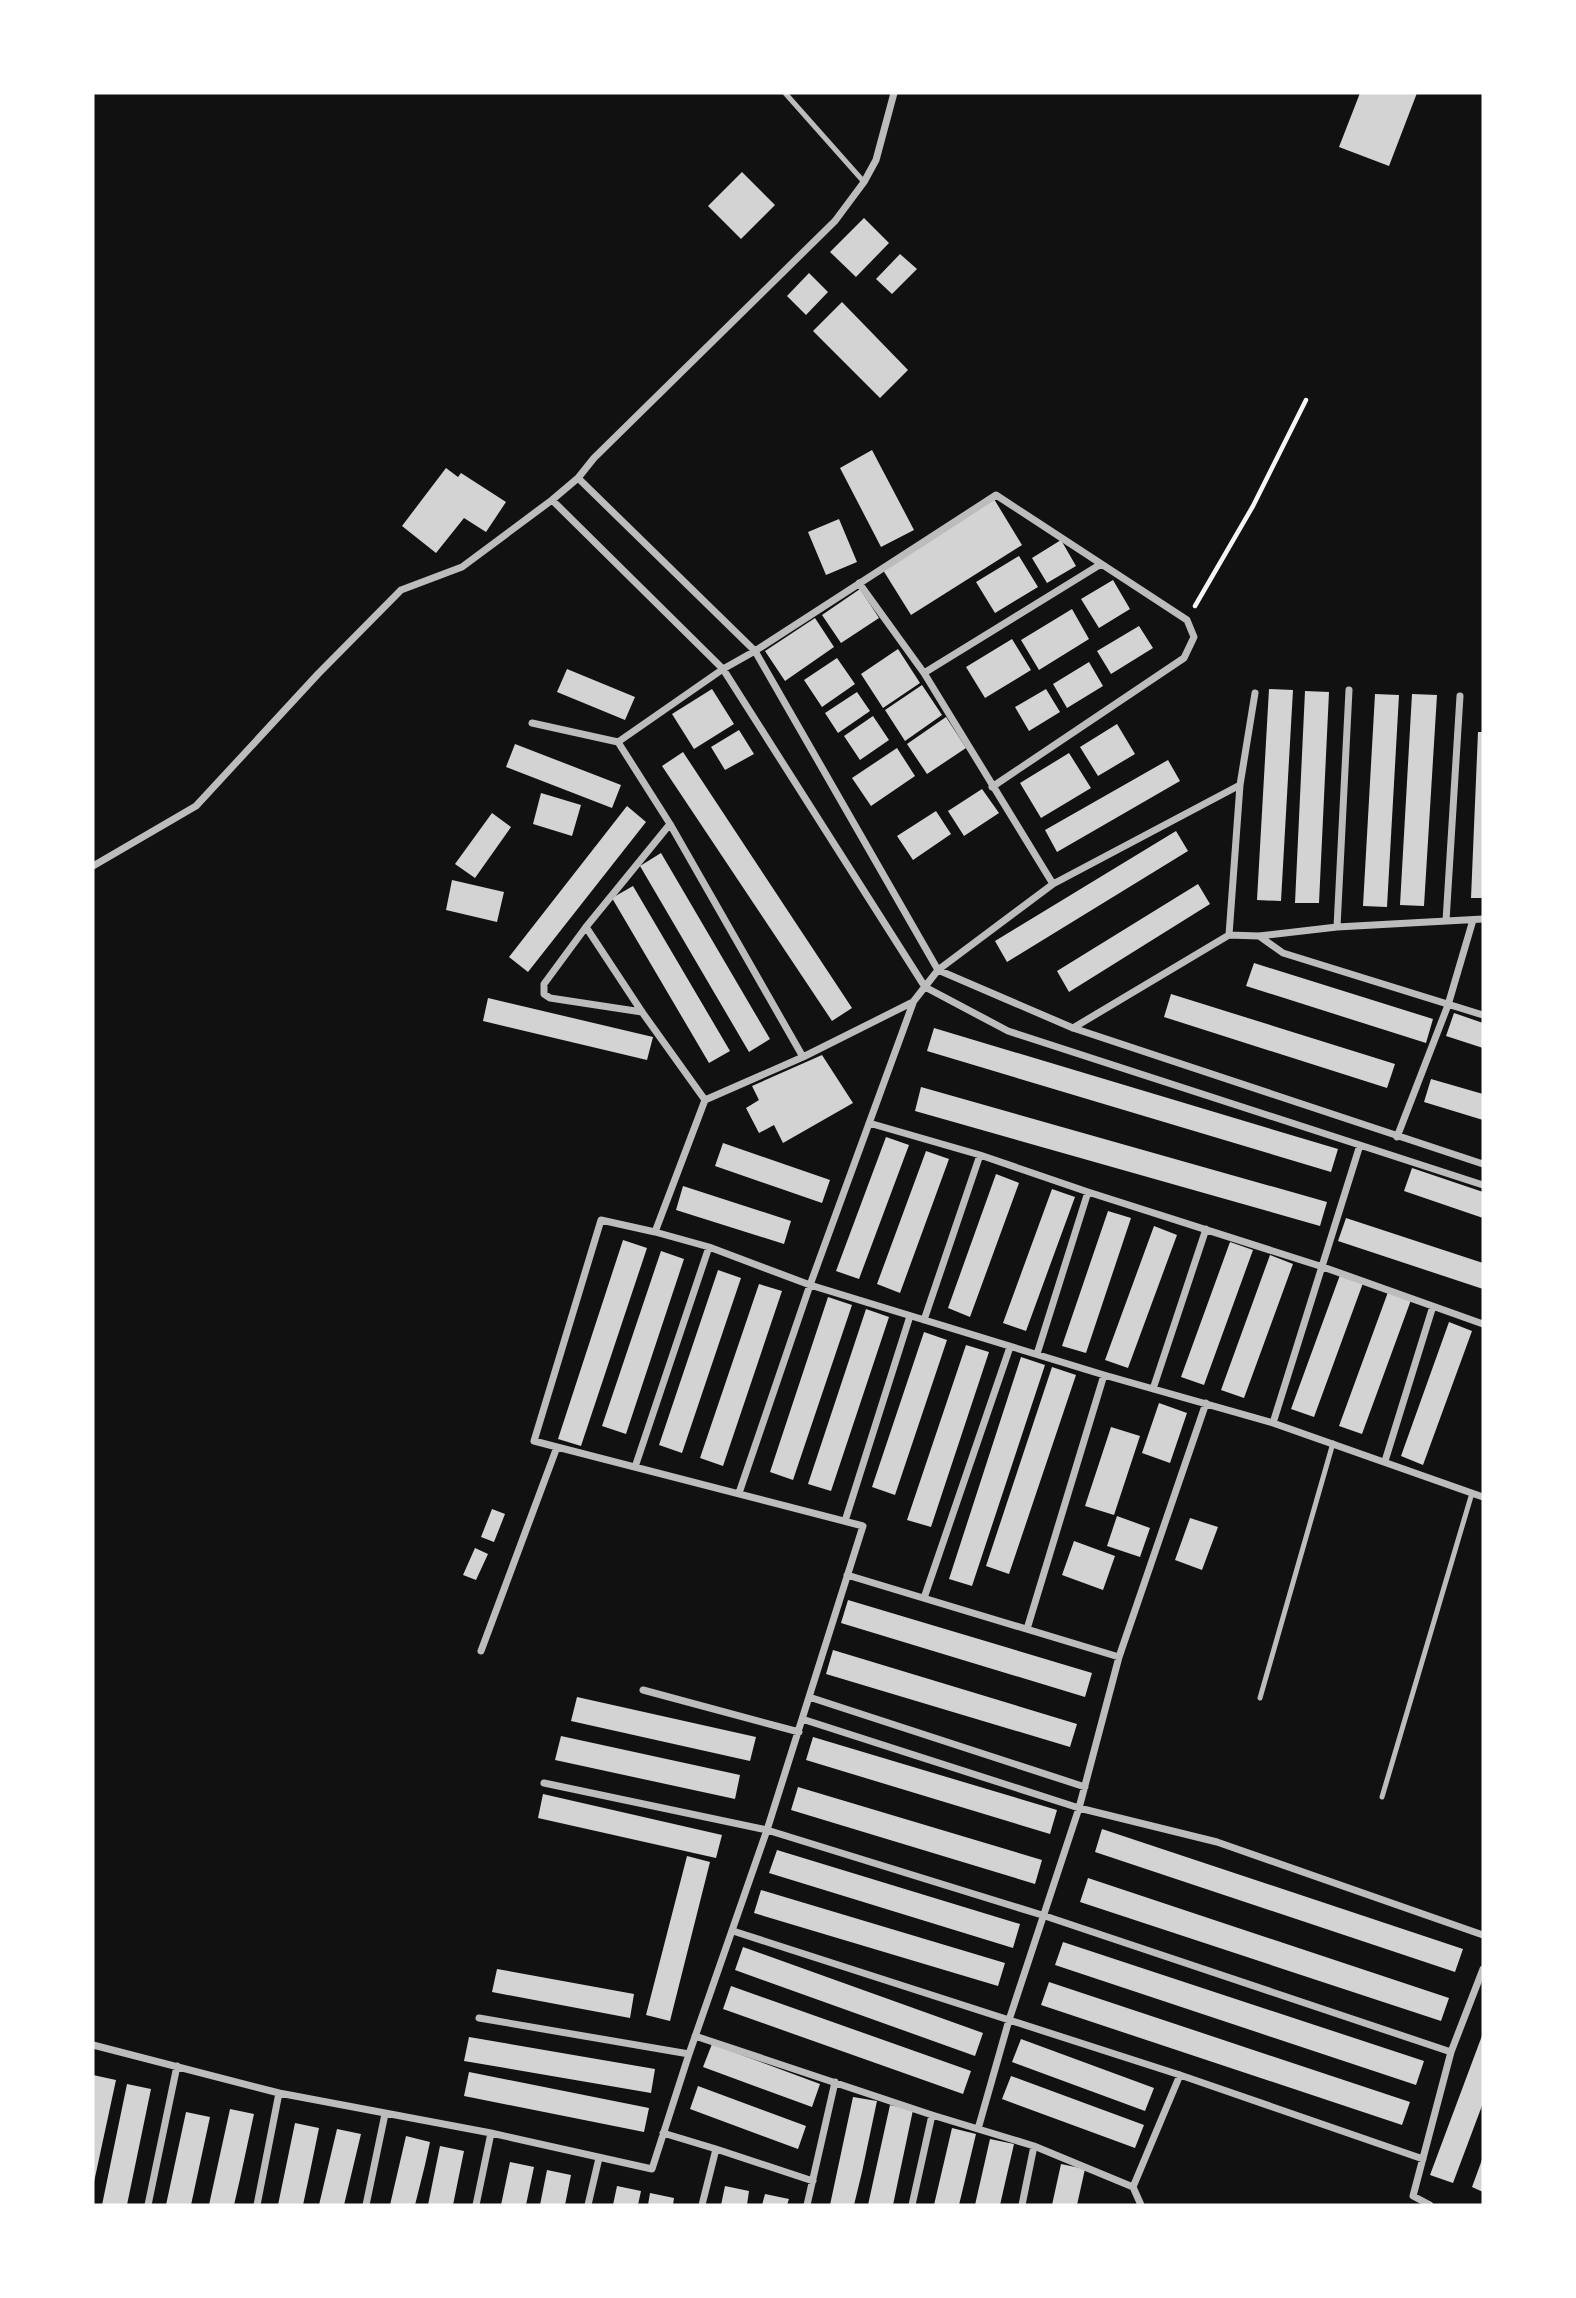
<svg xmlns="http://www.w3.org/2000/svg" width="1576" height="2298" viewBox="0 0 1576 2298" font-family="Quicksand,sans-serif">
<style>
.building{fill:#d3d3d3}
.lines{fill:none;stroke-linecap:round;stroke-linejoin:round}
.path{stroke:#f5f5f5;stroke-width:4.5}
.service{stroke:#bcbcbc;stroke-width:5}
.minor{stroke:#bcbcbc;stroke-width:7}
</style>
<rect width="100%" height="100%" fill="#111"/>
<path class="building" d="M 1360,93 L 1417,93 L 1389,166 L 1339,147 Z
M 742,172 L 775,205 L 741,239 L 708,206 Z
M 864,218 L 889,243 L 856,277 L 830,252 Z
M 900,254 L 917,269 L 892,294 L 876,279 Z
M 809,273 L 828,292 L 806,315 L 787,296 Z
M 842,302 L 908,370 L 880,398 L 813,331 Z
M 872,450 L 914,530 L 881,547 L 840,468 Z
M 446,468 L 458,477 L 461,473 L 506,502 L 486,532 L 464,518 L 436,553 L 402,526 Z
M 994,499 L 1022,545 L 911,615 L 883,570 Z
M 839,519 L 857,562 L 826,575 L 808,532 Z
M 1061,540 L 1076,566 L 1047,583 L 1032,558 Z
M 1019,556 L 1038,587 L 995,613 L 976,582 Z
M 1113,580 L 1130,609 L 1099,628 L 1081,599 Z
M 860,589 L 879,618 L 841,643 L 822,615 Z
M 1072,609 L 1089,639 L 1039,670 L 1021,640 Z
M 815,618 L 834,647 L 785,681 L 765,651 Z
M 1139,626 L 1153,648 L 1111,674 L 1097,651 Z
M 1012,639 L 1031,670 L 985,698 L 966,667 Z
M 898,649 L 920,683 L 883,708 L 861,674 Z
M 837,658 L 855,684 L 822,707 L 804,680 Z
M 1089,662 L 1103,686 L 1067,708 L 1053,684 Z
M 567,669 L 635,697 L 625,720 L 557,692 Z
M 922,685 L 942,715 L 905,741 L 885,710 Z
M 712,689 L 734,724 L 694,749 L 672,714 Z
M 1046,689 L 1060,712 L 1029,731 L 1015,707 Z
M 1269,689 L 1293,690 L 1281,901 L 1257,900 Z
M 1305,691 L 1329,692 L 1319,903 L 1295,903 Z
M 857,692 L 870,711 L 838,733 L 825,713 Z
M 1375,694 L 1399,695 L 1387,907 L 1363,906 Z
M 1412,694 L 1437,695 L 1424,906 L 1400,905 Z
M 873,716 L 889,740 L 860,760 L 844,736 Z
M 946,717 L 966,748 L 927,774 L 907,744 Z
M 1117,724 L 1135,754 L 1098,776 L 1080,747 Z
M 739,730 L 754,754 L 725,770 L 711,747 Z
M 1478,732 L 1483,732 L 1483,898 L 1471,898 Z
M 515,744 L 621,785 L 612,808 L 506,767 Z
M 897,748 L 915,776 L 871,806 L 852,778 Z
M 683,752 L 852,1008 L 832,1021 L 662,766 Z
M 1069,753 L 1091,788 L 1041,818 L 1020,783 Z
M 1168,760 L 1180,781 L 1057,852 L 1045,830 Z
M 982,789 L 999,813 L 964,836 L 948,811 Z
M 541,793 L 581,805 L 572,836 L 533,824 Z
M 627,806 L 646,822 L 528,972 L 509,957 Z
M 936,811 L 951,834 L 913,860 L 897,836 Z
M 492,813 L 511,827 L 475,878 L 455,864 Z
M 1176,831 L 1188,851 L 1007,962 L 995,941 Z
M 661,853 L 770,1039 L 749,1052 L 640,866 Z
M 452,880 L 504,892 L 497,922 L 446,910 Z
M 1198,884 L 1210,904 L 1069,992 L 1057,971 Z
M 633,886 L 730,1051 L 709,1063 L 612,898 Z
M 1254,963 L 1433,1019 L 1426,1043 L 1246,986 Z
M 1171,994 L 1395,1064 L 1387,1088 L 1164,1017 Z
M 488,998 L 653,1037 L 647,1060 L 483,1021 Z
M 1454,1013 L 1483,1023 L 1483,1048 L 1446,1036 Z
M 934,1028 L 1338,1149 L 1331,1172 L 927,1051 Z
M 822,1055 L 853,1103 L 783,1143 L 774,1125 L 759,1133 L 746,1108 L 759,1100 L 752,1086 Z
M 1431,1079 L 1483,1094 L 1483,1120 L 1424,1102 Z
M 921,1087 L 1327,1202 L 1320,1226 L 915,1111 Z
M 886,1137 L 909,1145 L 859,1279 L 836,1271 Z
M 723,1143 L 830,1180 L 822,1203 L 715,1166 Z
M 926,1151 L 949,1159 L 900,1293 L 877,1284 Z
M 1412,1168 L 1483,1192 L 1483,1218 L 1404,1191 Z
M 996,1174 L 1019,1183 L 970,1317 L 948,1308 Z
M 683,1186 L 791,1221 L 784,1244 L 676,1210 Z
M 1052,1189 L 1075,1197 L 1026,1331 L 1003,1323 Z
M 1108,1211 L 1131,1218 L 1086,1353 L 1062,1346 Z
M 1346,1218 L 1483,1263 L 1483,1289 L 1338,1241 Z
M 1154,1226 L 1177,1235 L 1128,1368 L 1105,1360 Z
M 623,1240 L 647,1248 L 581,1446 L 558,1439 Z
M 1230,1242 L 1253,1250 L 1204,1385 L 1181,1377 Z
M 661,1251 L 684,1259 L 626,1434 L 602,1426 Z
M 1270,1255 L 1293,1264 L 1244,1398 L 1221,1390 Z
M 718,1270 L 741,1278 L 682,1453 L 659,1445 Z
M 1340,1275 L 1363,1283 L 1314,1417 L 1291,1409 Z
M 759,1284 L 782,1291 L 723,1466 L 700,1458 Z
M 1388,1292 L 1411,1300 L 1362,1434 L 1339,1426 Z
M 828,1297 L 852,1305 L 793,1480 L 770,1472 Z
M 866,1309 L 889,1317 L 831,1491 L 808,1484 Z
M 1449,1322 L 1472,1331 L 1423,1465 L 1401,1456 Z
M 924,1332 L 947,1340 L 895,1495 L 872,1487 Z
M 966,1345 L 989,1352 L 931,1527 L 907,1520 Z
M 1021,1357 L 1045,1365 L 972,1586 L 949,1579 Z
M 1052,1367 L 1076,1375 L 1009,1574 L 986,1566 Z
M 1159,1403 L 1187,1413 L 1170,1463 L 1142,1453 Z
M 1111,1427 L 1140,1436 L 1114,1515 L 1085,1506 Z
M 492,1509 L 505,1514 L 494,1542 L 481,1537 Z
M 1117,1516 L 1150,1528 L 1140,1557 L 1107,1546 Z
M 1190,1518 L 1218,1527 L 1202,1570 L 1175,1560 Z
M 1074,1541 L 1115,1556 L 1103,1590 L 1062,1575 Z
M 475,1548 L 488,1554 L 476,1580 L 463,1575 Z
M 848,1600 L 1092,1673 L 1085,1697 L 841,1623 Z
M 833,1650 L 1077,1724 L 1070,1747 L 826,1674 Z
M 577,1697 L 756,1737 L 750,1761 L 571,1721 Z
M 561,1736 L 740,1775 L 735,1799 L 555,1760 Z
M 813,1737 L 1057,1810 L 1050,1834 L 806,1760 Z
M 798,1787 L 1042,1860 L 1035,1884 L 791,1810 Z
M 543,1794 L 722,1835 L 716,1858 L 538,1818 Z
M 1102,1829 L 1463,1949 L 1455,1972 L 1095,1852 Z
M 777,1850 L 1020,1924 L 1013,1948 L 769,1873 Z
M 687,1856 L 710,1862 L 670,2021 L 646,2015 Z
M 1088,1878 L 1449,1998 L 1441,2021 L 1080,1902 Z
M 761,1890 L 1005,1963 L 998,1986 L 754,1913 Z
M 1063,1942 L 1424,2061 L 1416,2085 L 1055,1965 Z
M 743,1947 L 983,2033 L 975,2056 L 735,1970 Z
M 497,1969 L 634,1994 L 630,2018 L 492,1992 Z
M 1049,1982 L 1410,2102 L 1402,2125 L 1041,2005 Z
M 731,1986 L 971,2071 L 963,2094 L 723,2009 Z
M 1483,2033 L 1483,2103 L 1453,2183 L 1430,2175 Z
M 469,2037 L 655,2069 L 651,2093 L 464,2061 Z
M 1021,2039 L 1154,2088 L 1145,2111 L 1012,2062 Z
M 712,2044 L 820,2084 L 812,2107 L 703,2067 Z
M 469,2072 L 649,2108 L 644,2132 L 464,2096 Z
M 93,2075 L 116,2080 L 94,2182 L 93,2181 Z
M 1011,2076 L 1144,2125 L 1135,2148 L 1002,2099 Z
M 127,2084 L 151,2089 L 128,2200 L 127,2205 L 102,2205 Z
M 698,2086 L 806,2126 L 798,2149 L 690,2109 Z
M 853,2097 L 877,2101 L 862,2172 L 854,2205 L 830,2205 Z
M 890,2105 L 913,2110 L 898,2181 L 893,2205 L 868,2205 Z
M 230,2109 L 254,2114 L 240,2179 L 234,2205 L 209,2205 Z
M 186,2112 L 210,2117 L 191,2205 L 166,2205 Z
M 295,2123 L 319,2128 L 310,2172 L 303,2205 L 278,2205 Z
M 952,2128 L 976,2134 L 959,2205 L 934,2205 Z
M 337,2129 L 361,2134 L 344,2205 L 319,2205 Z
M 406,2136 L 430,2142 L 425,2165 L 415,2205 L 390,2205 Z
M 990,2139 L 1014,2144 L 1008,2170 L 1000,2205 L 975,2205 Z
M 440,2146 L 464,2151 L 453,2205 L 428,2205 Z
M 1483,2157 L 1483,2192 L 1472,2187 Z
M 510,2162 L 534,2167 L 526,2205 L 501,2205 Z
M 1061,2164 L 1085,2169 L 1077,2205 L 1052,2205 Z
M 547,2170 L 571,2175 L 565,2205 L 540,2205 Z
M 617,2186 L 641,2191 L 638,2205 L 613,2205 Z
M 725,2186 L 749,2191 L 747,2205 L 721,2205 Z
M 650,2193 L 674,2198 L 673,2205 L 648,2205 Z
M 765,2194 L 789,2199 L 787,2205 L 762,2205 Z"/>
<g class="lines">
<path class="path" d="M 1195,606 L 1253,506 L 1306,400"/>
<path class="service" d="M 785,93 L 864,182
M 1260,1698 L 1333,1443
M 1382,1797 L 1472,1493"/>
<path class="minor" d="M 578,478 L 755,651 L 938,970 L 1053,884 L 1240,785
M 552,500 L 723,669 L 925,987 L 1008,1031 L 1483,1185
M 859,583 L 924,673 L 1053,884
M 924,673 L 1101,564
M 532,723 L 618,742 L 670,824 L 803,1057
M 618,742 L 723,669 L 755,651 L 996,495 L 1187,620 L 1194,637 L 1184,658 L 992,787
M 93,866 L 196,806 L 318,674 L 401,590 L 462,567 L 552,500 L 578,478 L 594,458 L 835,221 L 864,182 L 876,160 L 894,93
M 1446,921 L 1460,696
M 586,927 L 642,1012 L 705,1100
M 1337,927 L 1349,690
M 1229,935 L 1240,785 L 1255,693
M 1259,936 L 1283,953 L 1483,1015
M 642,1012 L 550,998 L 544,994 L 544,984 L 586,927 L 670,824
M 1073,1028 L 1229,935 L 1259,936 L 1337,927 L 1483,919
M 869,1123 L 980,1155 L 1088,1192 L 1323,1267 L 1483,1324
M 1397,1137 L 1448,1005 L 1473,920
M 655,1232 L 709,1247 L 810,1285 L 1104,1375 L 1273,1423 L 1483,1497
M 924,1320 L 980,1155
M 1037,1354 L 1088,1192
M 1153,1389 L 1206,1229
M 1273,1423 L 1360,1145
M 1385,1461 L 1433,1306
M 635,1467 L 709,1247
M 739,1493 L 810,1285 L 913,1003
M 845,1521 L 910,1316
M 847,1575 L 1119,1657
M 924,1598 L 1010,1347
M 1027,1629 L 1104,1375
M 481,1651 L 557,1447 L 534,1441 L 601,1220 L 655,1232 L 705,1100 L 803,1057 L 913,1002 L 938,970 L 1073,1028 L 1483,1164
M 643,1690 L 799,1732
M 809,1697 L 1085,1787
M 802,1719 L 1079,1808 L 1217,1842 L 1483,1935
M 544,1783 L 767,1830 L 1042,1915 L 1451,2052
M 733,1931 L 1180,2075 L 1423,2159
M 479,2018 L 689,2054
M 695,2036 L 932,2115 L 1034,2146 L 1133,2187 L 1141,2205
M 93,2045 L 279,2093 L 491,2133 L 652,2169 L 689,2054 L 767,1830 L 863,1526 L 557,1447
M 978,2129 L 1009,2020 L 1079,1808 L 1119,1657 L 1206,1403
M 663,2133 L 716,2149 L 702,2205
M 716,2149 L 813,2181
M 1133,2187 L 1180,2075
M 148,2205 L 177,2066
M 257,2205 L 279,2093
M 366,2205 L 385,2114
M 476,2205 L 491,2133
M 588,2205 L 599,2158
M 807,2205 L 835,2082
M 912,2205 L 932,2115
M 1022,2205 L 1034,2146
M 1430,2205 L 1413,2196 L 1451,2052 L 1483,1969"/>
</g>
<rect width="1576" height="2298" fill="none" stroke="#ffffff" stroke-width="189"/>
</svg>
